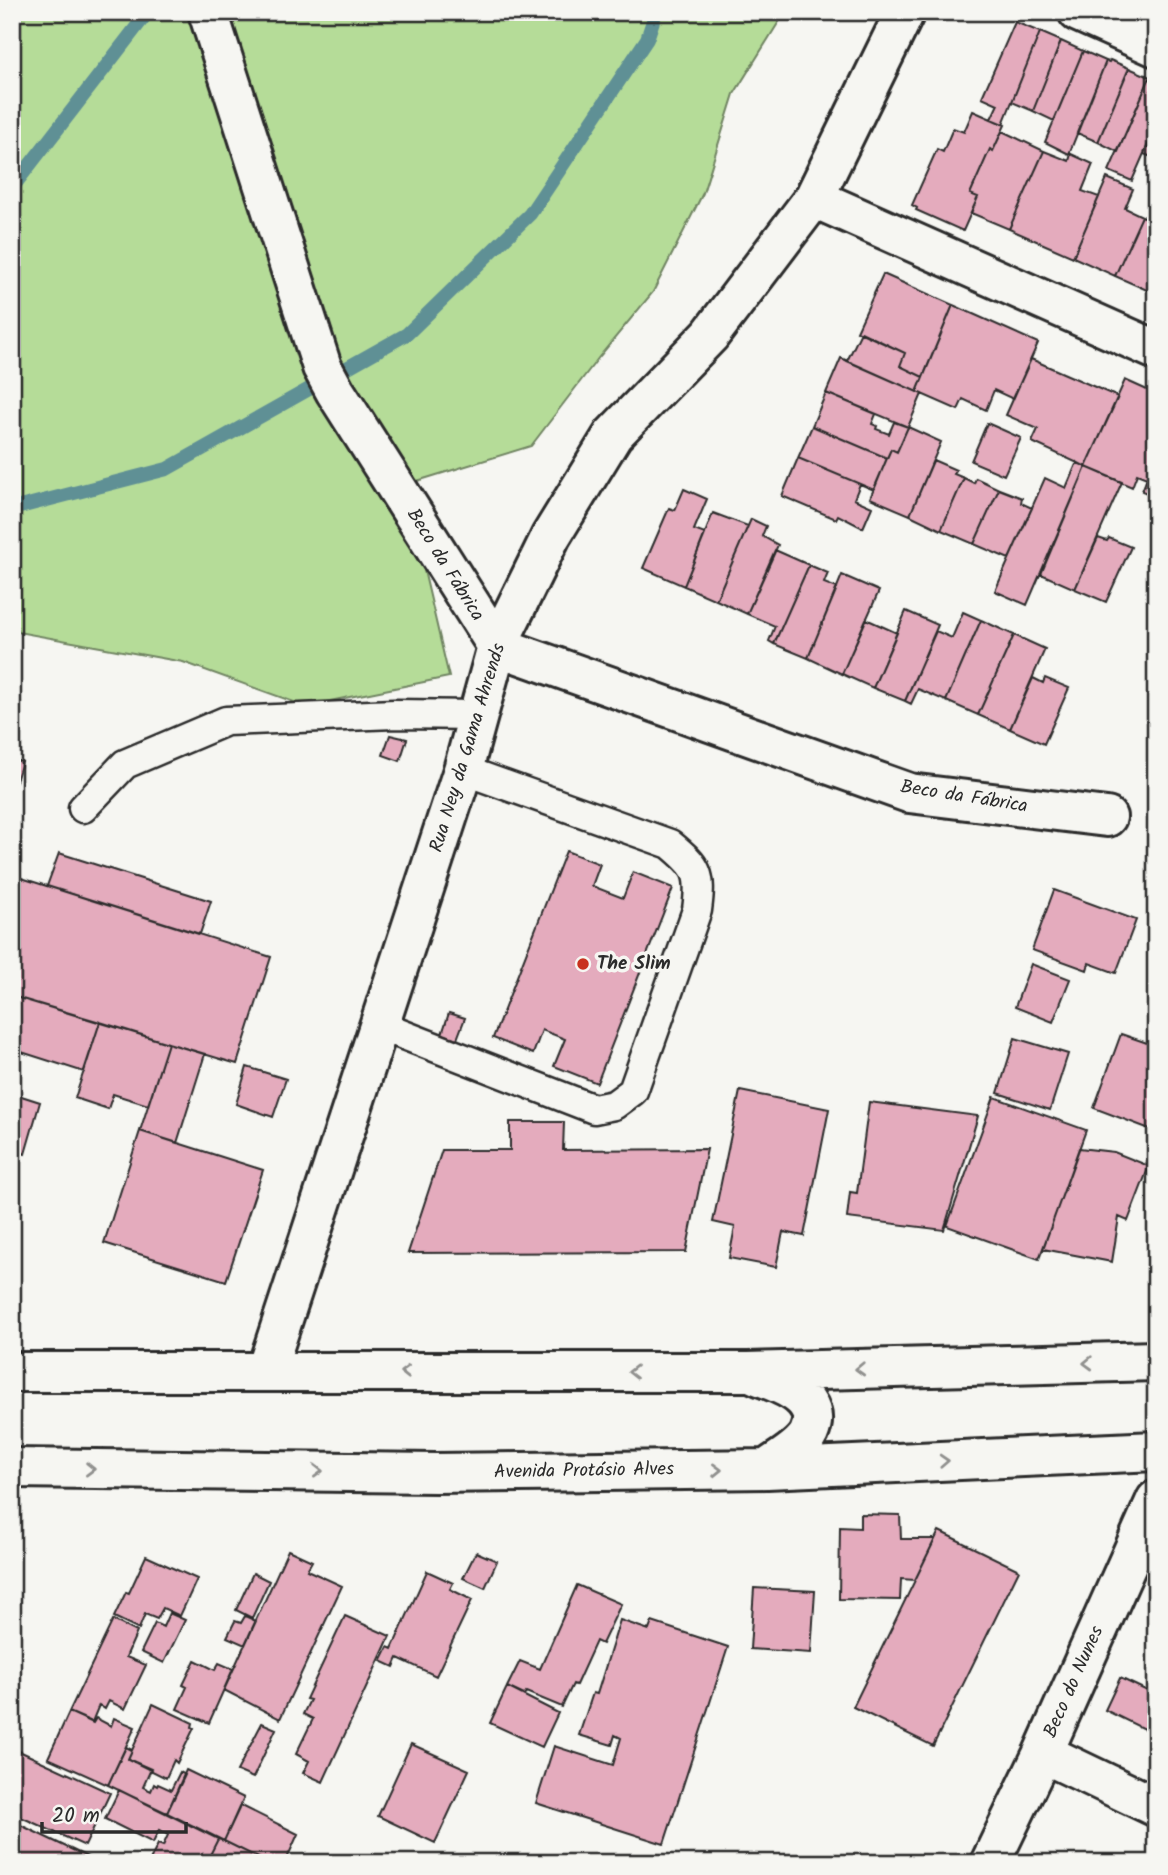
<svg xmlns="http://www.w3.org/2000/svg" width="1168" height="1875" viewBox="0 0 1168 1875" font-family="Kalam,sans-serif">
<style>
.green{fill:#b5dc98;stroke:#708462;stroke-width:2}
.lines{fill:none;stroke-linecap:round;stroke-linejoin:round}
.stream{stroke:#5f9095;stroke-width:14}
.building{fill:#e4abbd;stroke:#2b2b2b;stroke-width:2}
.lane-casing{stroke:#2b2b2b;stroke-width:33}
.street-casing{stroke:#2b2b2b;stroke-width:44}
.primary-casing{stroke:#2b2b2b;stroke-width:44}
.lane{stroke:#f6f6f2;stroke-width:28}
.street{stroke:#f6f6f2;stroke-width:38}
.primary{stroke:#f6f6f2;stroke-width:38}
.oneway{stroke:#90908e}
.poi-dot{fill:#c8321e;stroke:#f6f6f2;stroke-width:2.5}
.labels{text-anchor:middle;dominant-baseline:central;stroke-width:7;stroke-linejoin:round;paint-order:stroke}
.street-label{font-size:19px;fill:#2b2b2b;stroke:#f6f6f2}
.poi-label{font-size:19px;font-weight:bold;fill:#2b2b2b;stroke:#f6f6f2;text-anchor:start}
</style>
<rect width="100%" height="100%" fill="#f6f6f2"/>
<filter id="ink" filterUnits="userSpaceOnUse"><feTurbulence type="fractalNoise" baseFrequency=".0143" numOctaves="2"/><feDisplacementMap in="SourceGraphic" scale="14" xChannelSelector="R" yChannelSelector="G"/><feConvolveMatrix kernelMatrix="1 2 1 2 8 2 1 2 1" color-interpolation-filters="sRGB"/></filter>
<g filter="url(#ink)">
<path class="green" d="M 12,12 L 785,12 L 734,94 L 703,193 L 653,292 L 599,357 L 531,446 L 404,485 L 449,677 L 305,706 L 183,662 L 12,631 Z"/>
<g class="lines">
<path class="stream" d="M 12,188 L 148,12
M 12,509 L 167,469 L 407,334 L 530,214 L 647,39 L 656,12"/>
</g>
<path class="building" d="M 1015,22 L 1040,32 L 1003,124 L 991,119 L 998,104 L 982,97 Z
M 1040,32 L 1061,41 L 1033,111 L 1012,102 Z
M 1061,41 L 1083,51 L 1054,121 L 1033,111 Z
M 1083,51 L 1106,61 L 1069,154 L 1045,142 Z
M 1110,60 L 1129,68 L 1098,142 L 1077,133 L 1106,61 L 1109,62 Z
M 1129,68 L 1150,77 L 1118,152 L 1098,142 Z
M 1150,77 L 1156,80 L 1156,126 L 1132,181 L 1109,171 Z
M 973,111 L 1005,125 L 993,151 L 990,149 L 970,194 L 978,197 L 963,231 L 916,210 L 917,208 L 912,205 L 937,149 L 943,152 L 953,128 L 964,132 Z
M 1156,126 L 1156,159 L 1144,154 Z
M 1002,131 L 1044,151 L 1009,229 L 971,213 L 978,197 L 970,194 L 990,149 L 993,151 Z
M 1044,151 L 1069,161 L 1071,154 L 1093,164 L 1082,191 L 1099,197 L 1073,257 L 1009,229 Z
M 1107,178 L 1133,189 L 1125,208 L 1142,216 L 1115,276 L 1073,257 Z
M 1142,216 L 1156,222 L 1156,294 L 1115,276 Z
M 883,274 L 953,305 L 923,377 L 900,366 L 905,353 L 857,331 Z
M 953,305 L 1038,343 L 1013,399 L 994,390 L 986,410 L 963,399 L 958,410 L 917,392 Z
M 861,332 L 905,353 L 900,366 L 923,377 L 917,392 L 847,361 Z
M 841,358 L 922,394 L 908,427 L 826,393 Z
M 1031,359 L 1118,397 L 1086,467 L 1032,442 L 1038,429 L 1006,415 Z
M 1125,380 L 1156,394 L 1156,491 L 1154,496 L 1142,491 L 1147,478 L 1137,474 L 1132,487 L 1086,467 Z
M 826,393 L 876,414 L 872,424 L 877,426 L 876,429 L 889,434 L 894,422 L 908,427 L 897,452 L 891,449 L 887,458 L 812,426 Z
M 987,423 L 1021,438 L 1004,475 L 971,461 Z
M 812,426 L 887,458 L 874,490 L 798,458 Z
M 908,427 L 941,442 L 910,515 L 870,498 L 891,449 L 897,452 Z
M 798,458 L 860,484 L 854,499 L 872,507 L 863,528 L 838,515 L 836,519 L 782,496 Z
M 933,460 L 956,470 L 954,474 L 964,478 L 941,530 L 910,515 Z
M 1077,462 L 1086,467 L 1027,605 L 995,591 L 1045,478 L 1066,488 Z
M 1086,467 L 1122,482 L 1075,589 L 1041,574 Z
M 964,478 L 974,483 L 976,478 L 999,489 L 974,544 L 941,530 Z
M 684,489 L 707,499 L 694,530 L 705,534 L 684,586 L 643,568 L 669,508 L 675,510 Z
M 999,489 L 1022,498 L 1021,503 L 1032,508 L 1009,559 L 974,544 Z
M 713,513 L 748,526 L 716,600 L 684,586 Z
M 751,519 L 766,526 L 762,536 L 778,545 L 747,614 L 716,600 Z
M 1098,538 L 1107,541 L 1109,538 L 1131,547 L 1106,602 L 1075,589 Z
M 775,550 L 809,565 L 774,644 L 769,641 L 775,626 L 747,614 Z
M 809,565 L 828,573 L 824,583 L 837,588 L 808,658 L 774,644 Z
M 842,575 L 879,591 L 842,674 L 808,658 Z
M 906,611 L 938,625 L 905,701 L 873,688 Z
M 963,612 L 981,620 L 946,701 L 918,689 L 911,704 L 905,701 L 936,631 L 952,638 Z
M 866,619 L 897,633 L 873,688 L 842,674 Z
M 981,620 L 1014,635 L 978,715 L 946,701 Z
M 1014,635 L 1045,649 L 1010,729 L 978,715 Z
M 1033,678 L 1043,683 L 1045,678 L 1069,688 L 1044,744 L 1010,729 Z
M 390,735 L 407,739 L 400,761 L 383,755 Z
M 12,759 L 22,762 L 12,794 Z
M 566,851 L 600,864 L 592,886 L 623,898 L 633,872 L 673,888 L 597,1083 L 554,1066 L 565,1039 L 542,1030 L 533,1054 L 493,1038 Z
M 59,853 L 211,901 L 200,934 L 47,886 Z
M 12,875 L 271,957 L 237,1064 L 12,996 Z
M 1054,890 L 1136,920 L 1116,973 L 1089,963 L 1087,970 L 1032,950 Z
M 1031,964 L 1070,979 L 1053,1022 L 1015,1007 Z
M 12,996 L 100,1022 L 84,1072 L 12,1049 Z
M 449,1013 L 465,1018 L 457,1039 L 442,1034 Z
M 100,1022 L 168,1043 L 148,1105 L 113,1094 L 108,1109 L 75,1098 Z
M 1121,1034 L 1156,1046 L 1155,1131 L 1094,1108 Z
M 1015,1038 L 1068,1054 L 1050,1110 L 998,1093 Z
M 168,1043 L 205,1054 L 177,1143 L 140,1131 Z
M 247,1067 L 286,1079 L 273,1117 L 236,1104 Z
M 740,1091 L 829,1109 L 804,1236 L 783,1232 L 776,1267 L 729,1258 L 735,1227 L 713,1222 Z
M 12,1093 L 40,1102 L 25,1154 L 12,1150 Z
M 994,1097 L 1086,1130 L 1039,1259 L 947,1226 Z
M 869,1102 L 978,1116 L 944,1230 L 847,1218 L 850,1192 L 857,1193 Z
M 510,1122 L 564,1122 L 563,1150 L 707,1149 L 686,1252 L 408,1253 L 442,1150 L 510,1150 Z
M 140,1131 L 263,1170 L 226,1281 L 104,1243 Z
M 1079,1148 L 1114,1152 L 1149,1166 L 1128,1221 L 1119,1217 L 1112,1262 L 1043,1249 Z
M 860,1514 L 900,1515 L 901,1539 L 935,1539 L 915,1580 L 901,1579 L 900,1600 L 839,1599 L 840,1527 L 860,1528 Z
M 939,1531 L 1019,1570 L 933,1746 L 853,1707 Z
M 288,1550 L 312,1561 L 307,1570 L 342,1586 L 280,1719 L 224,1690 Z
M 476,1552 L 497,1561 L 485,1588 L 463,1578 Z
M 146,1556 L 197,1579 L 180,1616 L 163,1608 L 157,1619 L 145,1614 L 139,1629 L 114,1617 L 126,1592 L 129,1593 Z
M 427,1571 L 453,1583 L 450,1589 L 472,1600 L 436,1676 L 398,1658 L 394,1667 L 381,1661 L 388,1647 L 392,1649 Z
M 253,1573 L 269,1581 L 252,1618 L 236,1610 Z
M 577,1585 L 621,1604 L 602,1644 L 596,1641 L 576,1685 L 573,1684 L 562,1707 L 526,1692 L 524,1695 L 507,1687 L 520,1661 L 540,1669 Z
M 754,1588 L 815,1591 L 811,1653 L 750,1649 Z
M 169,1613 L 185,1620 L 164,1663 L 141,1652 L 155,1623 L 163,1627 Z
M 245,1616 L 256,1621 L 245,1645 L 227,1637 L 235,1621 L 241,1623 Z
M 345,1616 L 390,1636 L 323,1782 L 303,1773 L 309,1761 L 296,1754 L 313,1719 L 303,1714 L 310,1700 L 306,1699 Z
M 113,1620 L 137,1632 L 126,1657 L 146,1665 L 125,1709 L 109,1701 L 105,1709 L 99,1705 L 92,1722 L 69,1712 Z
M 620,1620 L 649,1630 L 652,1622 L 728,1647 L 664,1844 L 536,1803 L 554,1746 L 613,1765 L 621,1738 L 615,1735 L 612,1745 L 579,1735 L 593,1693 L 597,1694 Z
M 195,1660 L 215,1670 L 219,1663 L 233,1669 L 209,1723 L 177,1709 L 187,1687 L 183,1685 Z
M 1120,1678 L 1156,1695 L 1156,1735 L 1105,1710 Z
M 507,1687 L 558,1713 L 542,1747 L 490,1723 Z
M 153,1704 L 193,1723 L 192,1727 L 194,1728 L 177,1763 L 174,1760 L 166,1778 L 128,1759 Z
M 69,1712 L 93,1723 L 96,1718 L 111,1726 L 114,1718 L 135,1727 L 108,1785 L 48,1758 Z
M 262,1723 L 276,1729 L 253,1778 L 237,1771 Z
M 411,1744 L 469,1770 L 435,1843 L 378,1816 Z
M 126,1747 L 132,1750 L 128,1759 L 151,1769 L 143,1787 L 151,1791 L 154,1784 L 157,1786 L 158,1784 L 171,1790 L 180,1772 L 185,1775 L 167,1813 L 108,1785 Z
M 17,1750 L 110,1793 L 85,1846 L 12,1813 L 12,1760 Z
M 186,1770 L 244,1798 L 224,1841 L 167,1813 Z
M 119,1790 L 218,1839 L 206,1863 L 149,1863 L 158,1844 L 163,1846 L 168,1835 L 159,1830 L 153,1843 L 105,1819 Z
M 240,1805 L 298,1834 L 285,1863 L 269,1863 L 224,1841 Z
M 12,1821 L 100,1863 L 12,1863 Z
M 218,1839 L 224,1841 L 269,1863 L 206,1863 Z"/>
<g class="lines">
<defs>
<path id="lane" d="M 83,808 L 125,764 L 226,721 L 394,714 L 479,715
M 378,1025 L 594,1109 L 614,1105 L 633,1091 L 697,910 C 702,873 698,867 670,844 L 463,770"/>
<path id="street" d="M 208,12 L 322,367 L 335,391 L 497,646 L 909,793 L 1107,817
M 1078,12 L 1156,47
M 814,198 L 1156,350
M 266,1371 L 463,770 L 497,646 L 551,536 L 613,435 L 710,335 L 814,198 L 905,12
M 1043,1753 L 1156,1807
M 990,1863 L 1043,1753 L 1156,1500"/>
<path id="primary" d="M 12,1372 L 748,1372 L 1156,1361
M 757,1375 C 781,1384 824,1398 809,1433 C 802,1448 780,1459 767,1469
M 12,1468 L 435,1473 L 767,1469 L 1156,1451"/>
</defs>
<use href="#lane" class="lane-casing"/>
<use href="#street" class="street-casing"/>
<use href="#primary" class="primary-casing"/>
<use href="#lane" class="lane"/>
<use href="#street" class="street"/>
<use href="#primary" class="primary"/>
</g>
<defs><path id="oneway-chevron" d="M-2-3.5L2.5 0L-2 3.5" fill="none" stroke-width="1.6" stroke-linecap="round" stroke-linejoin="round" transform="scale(1.75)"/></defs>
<g class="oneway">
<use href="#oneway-chevron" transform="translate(1088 1363) rotate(178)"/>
<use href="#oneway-chevron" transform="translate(860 1369) rotate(178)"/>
<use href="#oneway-chevron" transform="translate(405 1372) rotate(-179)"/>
<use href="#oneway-chevron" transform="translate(633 1372) rotate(-180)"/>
<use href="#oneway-chevron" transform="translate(944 1461) rotate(-3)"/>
<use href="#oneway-chevron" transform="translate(90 1469) rotate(1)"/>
<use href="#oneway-chevron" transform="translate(717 1470) rotate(-1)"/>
<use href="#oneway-chevron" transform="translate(318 1471) rotate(1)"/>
</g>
</g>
<circle class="poi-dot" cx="583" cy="964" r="7"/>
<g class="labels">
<g class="street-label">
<text transform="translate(445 565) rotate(58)">Beco da Fábrica</text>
<text transform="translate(468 748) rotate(-73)">Rua Ney da Gama Ahrends</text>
<text transform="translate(964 797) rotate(9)">Beco da Fábrica</text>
<text transform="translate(584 1471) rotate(-1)">Avenida Protásio Alves</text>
<text transform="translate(1074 1682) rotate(-66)">Beco do Nunes</text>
</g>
<g class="poi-label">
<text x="597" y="964">The Slim</text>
</g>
</g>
<rect width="1168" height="1875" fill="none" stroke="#f6f6f2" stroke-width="42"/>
<rect x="21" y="21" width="1126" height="1833" fill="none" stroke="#2b2b2b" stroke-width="2.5" filter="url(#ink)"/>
<path d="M42 1822v10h144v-10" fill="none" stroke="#2b2b2b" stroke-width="3.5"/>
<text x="52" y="1822" font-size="21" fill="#2b2b2b" stroke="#f6f6f2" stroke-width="5" paint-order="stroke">20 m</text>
</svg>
